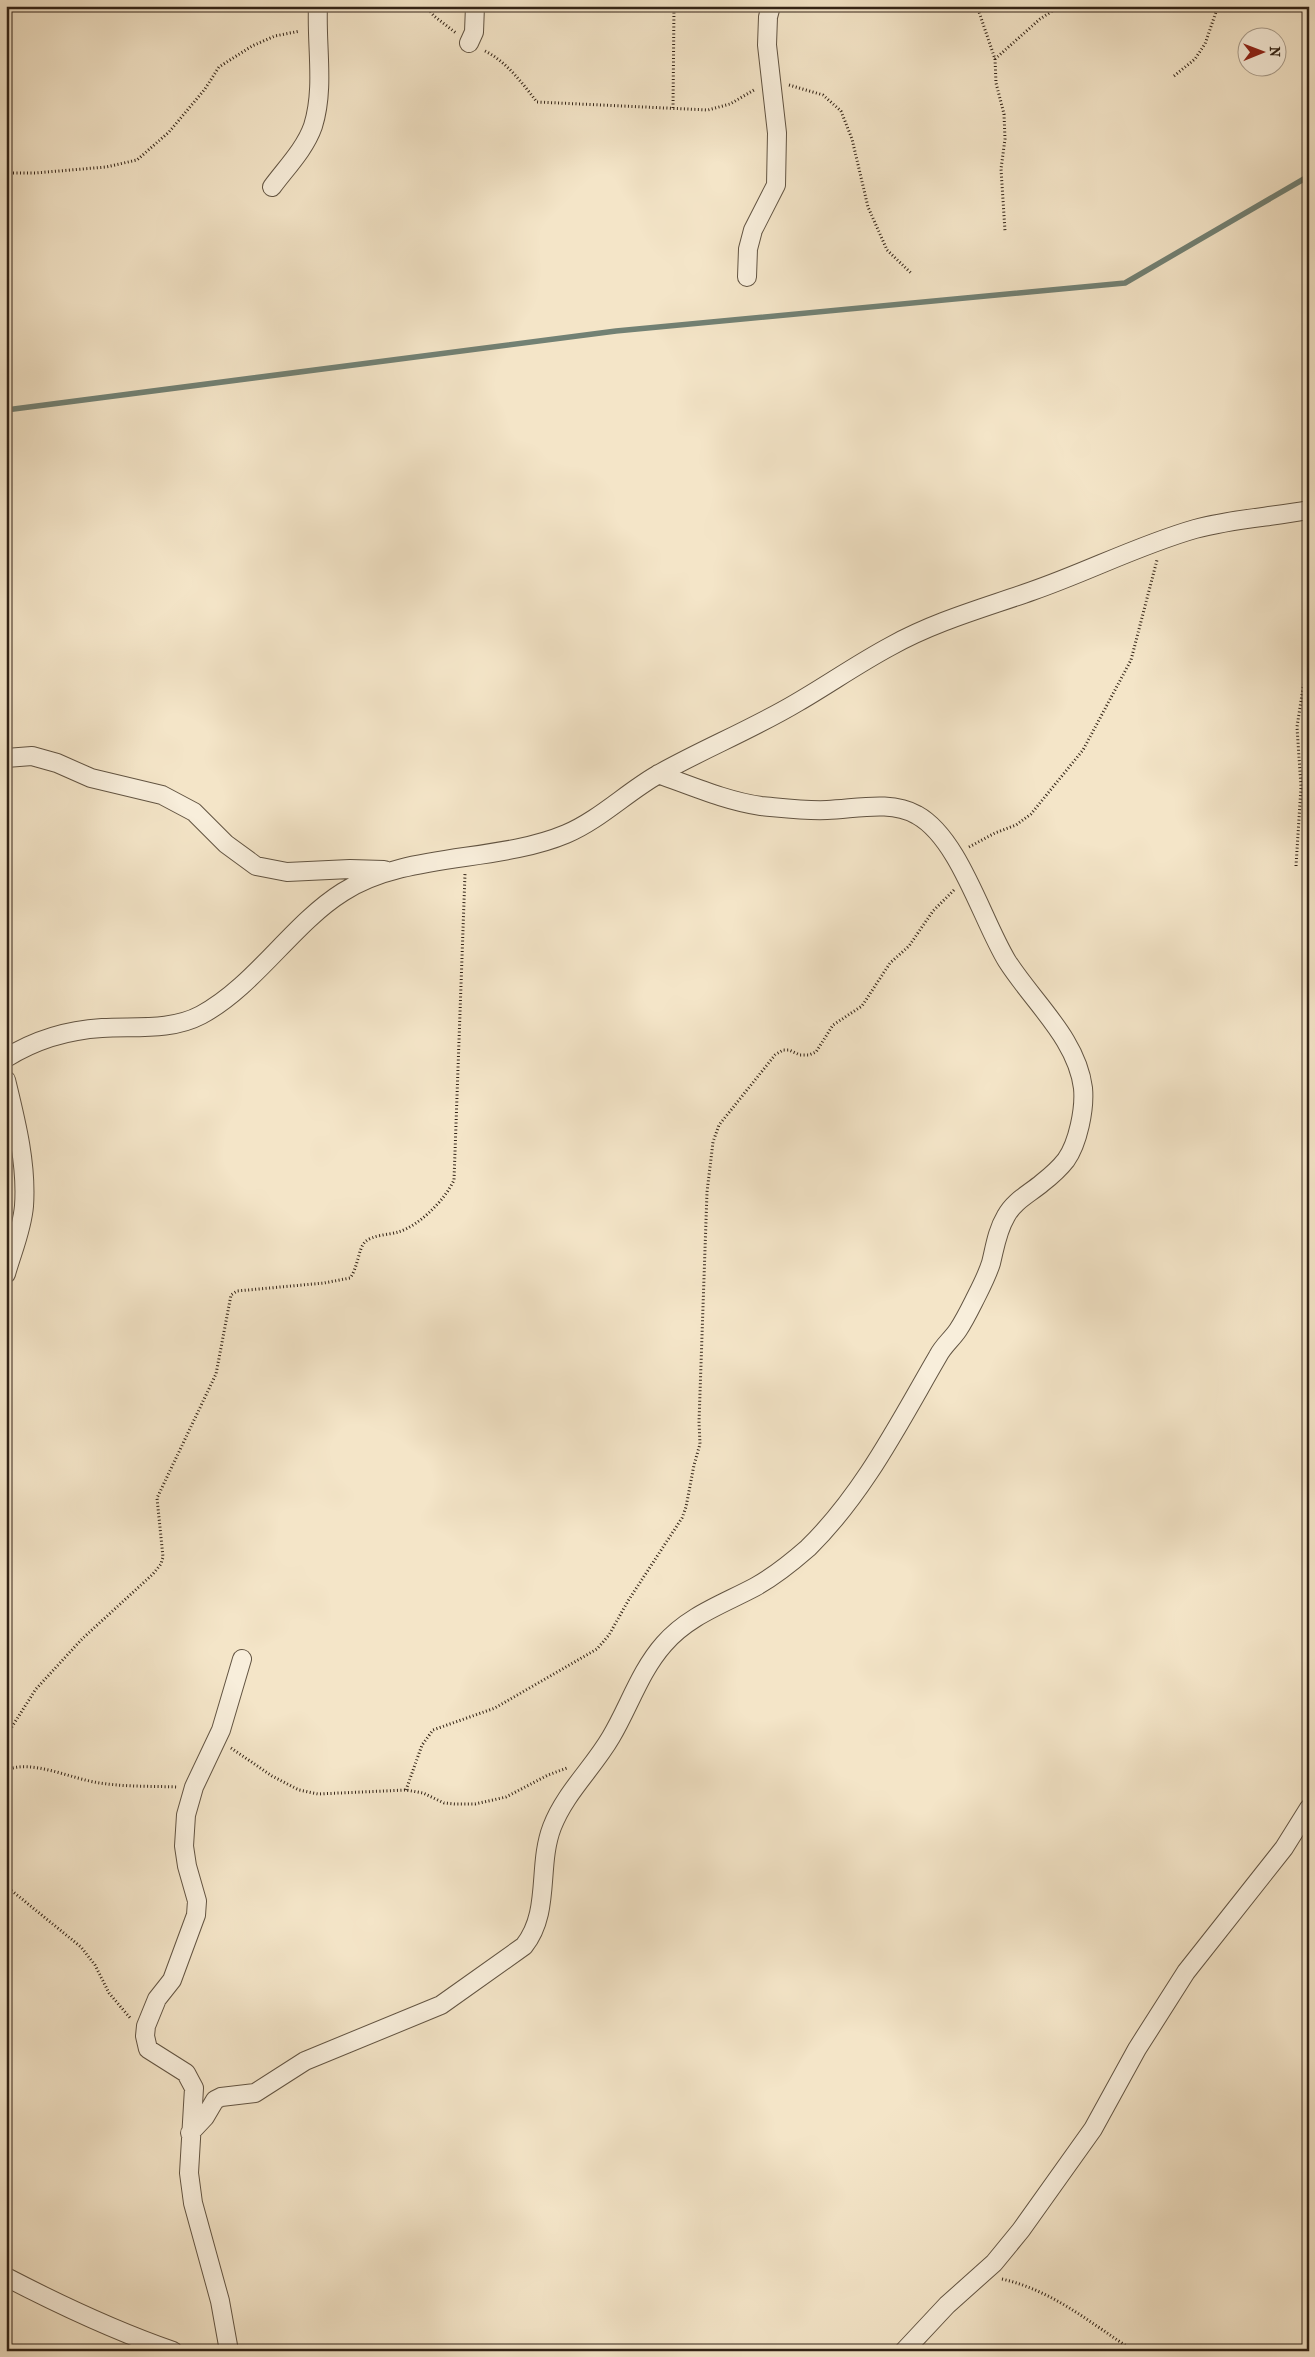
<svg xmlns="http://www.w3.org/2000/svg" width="1315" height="2357" viewBox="0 0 1315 2357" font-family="'IM FELL French Canon',serif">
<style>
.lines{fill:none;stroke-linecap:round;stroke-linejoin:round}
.stream{stroke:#728174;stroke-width:5.5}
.minor-casing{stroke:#625442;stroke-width:20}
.path{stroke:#322316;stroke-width:3;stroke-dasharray:1 2.5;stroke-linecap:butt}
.minor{stroke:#f8eedb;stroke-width:18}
</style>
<rect width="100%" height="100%" fill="#f4e5c8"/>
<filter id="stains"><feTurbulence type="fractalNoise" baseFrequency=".004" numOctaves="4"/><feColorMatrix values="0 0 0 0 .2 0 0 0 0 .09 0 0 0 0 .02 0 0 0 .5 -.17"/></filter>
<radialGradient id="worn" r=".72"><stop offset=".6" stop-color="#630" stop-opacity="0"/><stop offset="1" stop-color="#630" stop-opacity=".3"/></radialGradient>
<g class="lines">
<path class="stream" d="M 6,410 L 616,331 L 1125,283 L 1309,176"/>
<defs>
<path id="minor" d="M 469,43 L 474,32 L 475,6
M 272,187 C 286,168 305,149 313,126 C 325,88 316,45 318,6
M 747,277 L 748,249 L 753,230 L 776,185 L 777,133 L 767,45 L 768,17 L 771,6
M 6,758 L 32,756 L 57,763 L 91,778 L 162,795 L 194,812 L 226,844 L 256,866 L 287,872 L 350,869 L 384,870
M 6,1058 C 35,1040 68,1030 102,1028 C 135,1026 171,1031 201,1015 C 255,986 292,924 343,892 C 405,852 497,863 566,834 C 599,820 626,793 657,775 C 703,749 753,729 798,702 C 829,684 859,663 891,646 C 936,621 984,608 1032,591 C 1087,572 1139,545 1195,529 C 1231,519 1271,517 1309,510
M 6,1080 C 16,1121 27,1164 24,1206 C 22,1230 12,1252 6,1274
M 190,2133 L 205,2117 L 215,2100 L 221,2097 L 255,2093 L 305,2061 L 441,2005 L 524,1946 C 551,1912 537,1866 552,1827 C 565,1793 593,1768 611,1737 C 629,1707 640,1671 664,1644 C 688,1616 723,1604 755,1587 C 773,1577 792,1562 808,1548 C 864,1493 899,1423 938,1356 C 943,1346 952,1339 958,1330 C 964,1321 969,1311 974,1301 C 980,1289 987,1276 991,1263 C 995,1247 997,1231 1006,1216 C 1014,1201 1029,1194 1042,1183 C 1051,1176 1059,1169 1066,1160 C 1078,1143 1085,1109 1083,1088 C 1077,1039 1033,1002 1007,961 C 982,920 959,838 917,815 C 891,800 856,809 827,810 C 806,811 783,808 761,806 C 726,801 692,786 658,774
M 6,2277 C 60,2305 115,2331 173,2351
M 229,2351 L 220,2301 L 193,2203 L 189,2173 L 194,2088 L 186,2073 L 148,2049 L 145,2036 L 146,2026 L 157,1999 L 172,1980 L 196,1915 L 197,1901 L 187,1866 L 184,1846 L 186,1815 L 194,1787 L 221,1730 L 242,1659
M 904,2351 L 947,2305 L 994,2263 L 1021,2230 L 1093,2129 L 1137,2049 L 1186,1972 L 1284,1848 L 1309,1808"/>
</defs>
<use href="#minor" class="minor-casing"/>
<path class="path" d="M 426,6 L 434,16 L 456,33
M 977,6 L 995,59 L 996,83 L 1004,114 L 1005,139 L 1001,169 L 1005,231
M 485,51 C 507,62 522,83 537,102 L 708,110 L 730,104 L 754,90
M 995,59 L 1040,19 L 1060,6
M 1174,76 L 1195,59 L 1205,44 L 1218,6
M 789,85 L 823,95 L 841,111 L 852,139 L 868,207 L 887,250 L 912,274
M 673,108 L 674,6
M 6,173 L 35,173 L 106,167 L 137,160 L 169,132 L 205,89 L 219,67 L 252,46 L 275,36 L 300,31
M 969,847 L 995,833 L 1016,825 L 1031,814 L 1083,750 L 1131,660 L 1157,560
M 1296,866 L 1301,787 L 1297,727 L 1303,688 L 1309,671
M 6,1736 L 36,1689 L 82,1639 L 153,1574 L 161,1564 L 163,1557 L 157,1498 L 216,1374 L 231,1295 L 237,1291 L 324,1283 L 350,1278 C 358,1268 358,1249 365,1242 C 372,1235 388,1235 398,1232 C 419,1226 445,1200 454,1180 L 465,874
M 231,1748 L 272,1776 L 299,1790 L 318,1794 L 406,1790 L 423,1793 L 444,1803 L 455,1804 L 475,1804 L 506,1797 L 548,1775 L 567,1768
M 6,1770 C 33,1759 71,1779 100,1783 C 126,1787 152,1786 178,1787
M 406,1790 L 422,1745 L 433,1730 L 495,1708 L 597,1649 L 609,1635 L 628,1601 L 682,1518 L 686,1507 L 694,1465 L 700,1444 L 699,1422 L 707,1192 L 713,1142 L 719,1125 L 775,1055 L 783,1050 L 789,1050 L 800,1055 L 809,1055 L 816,1052 L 833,1025 L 862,1006 L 890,963 L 909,946 L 933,911 L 954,890
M 6,1886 L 81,1947 L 95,1965 L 109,1993 L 131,2019
M 1002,2279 C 1054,2291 1090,2323 1134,2351"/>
<use href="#minor" class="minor"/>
</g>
<rect width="1315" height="2357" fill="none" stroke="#f4e5c8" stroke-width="25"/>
<rect x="8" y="8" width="1300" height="2342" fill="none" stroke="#322316" stroke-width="2.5"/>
<rect x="12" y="12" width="1290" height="2332" fill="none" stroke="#322316"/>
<g transform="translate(1262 52) rotate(89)"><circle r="24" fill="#f8eedb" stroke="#a99d8c"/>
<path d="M0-4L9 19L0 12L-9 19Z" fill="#8f2418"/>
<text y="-8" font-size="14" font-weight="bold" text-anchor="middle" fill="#322316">N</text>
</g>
<rect width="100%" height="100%" filter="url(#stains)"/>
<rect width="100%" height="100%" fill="url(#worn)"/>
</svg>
